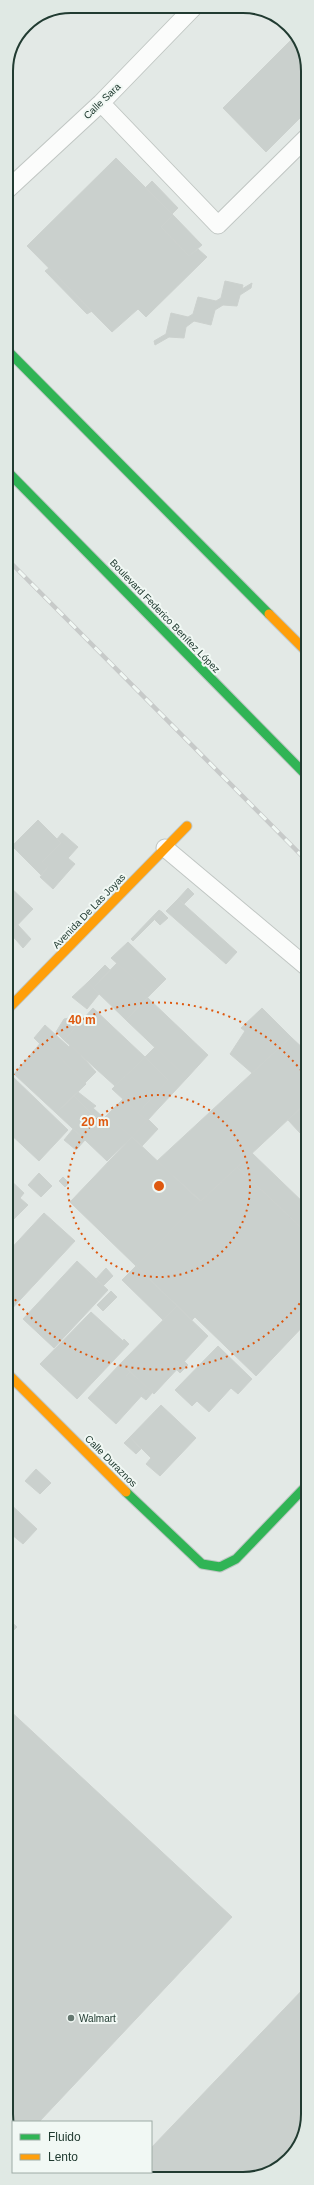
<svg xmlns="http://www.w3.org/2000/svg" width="314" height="2185" viewBox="0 0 314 2185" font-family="Arial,sans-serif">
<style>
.building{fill:#cad0cd;stroke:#ccd1ce}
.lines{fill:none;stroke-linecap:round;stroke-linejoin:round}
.lane-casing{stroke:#c0c6c3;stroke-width:19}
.fast-casing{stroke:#bec6c3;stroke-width:11}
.slow-casing{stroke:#bec6c3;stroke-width:11}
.lane{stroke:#fbfcfb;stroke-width:17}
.fast{stroke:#30b455;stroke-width:9}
.slow{stroke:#ff9f0a;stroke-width:9}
.rail-casing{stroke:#c7cac9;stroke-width:4.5}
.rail{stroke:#f1f8f4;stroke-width:3;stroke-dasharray:9;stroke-linecap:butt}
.ring{fill:none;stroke:#de580e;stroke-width:2;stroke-dasharray:2 4}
.poi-dot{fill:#657870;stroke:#f1f8f4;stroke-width:1.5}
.labels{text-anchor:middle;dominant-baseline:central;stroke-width:4;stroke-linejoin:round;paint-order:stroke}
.street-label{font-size:10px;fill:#213b31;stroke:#f1f8f4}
.poi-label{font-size:10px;fill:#213b31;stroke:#f1f8f4;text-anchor:start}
.rim{fill:none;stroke:#213b31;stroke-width:2}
.centre{fill:#de580e;stroke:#f1f8f4;stroke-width:2}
.ring-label{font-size:12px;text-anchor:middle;font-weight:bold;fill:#de580e;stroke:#f1f8f4;stroke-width:4;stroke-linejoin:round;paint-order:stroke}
</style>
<rect width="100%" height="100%" fill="#e3e9e6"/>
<path class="building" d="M 295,36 L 308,66 L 308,110 L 266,152 L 223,108 Z
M 116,158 L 173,215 L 161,227 L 189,256 L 198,249 L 207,257 L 146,317 L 138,309 L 112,332 L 27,246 Z
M 152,181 L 178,208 L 172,214 L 145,188 Z
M 173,215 L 202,245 L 189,256 L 161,227 Z
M 49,268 L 92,311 L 87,314 L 45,271 Z
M 225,281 L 243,285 L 242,289 L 252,283 L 251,288 L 240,295 L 237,306 L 223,305 L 215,310 L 211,325 L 194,321 L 186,327 L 184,338 L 169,337 L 155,345 L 154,341 L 166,334 L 171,313 L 188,317 L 193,314 L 198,297 L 216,301 L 221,298 Z
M 38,820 L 61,843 L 42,862 L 48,867 L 41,875 L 12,846 Z
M 62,833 L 78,847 L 68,858 L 75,864 L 53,889 L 40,877 L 48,867 L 42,862 L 61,843 L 57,839 Z
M 6,883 L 33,909 L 6,937 Z
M 188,888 L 194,894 L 184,904 L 178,899 Z
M 178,899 L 237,952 L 226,964 L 166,911 Z
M 159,910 L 162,912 L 133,941 L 131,939 Z
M 162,912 L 168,918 L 160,925 L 154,919 Z
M 18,925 L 31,939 L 23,948 L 10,933 Z
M 128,942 L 166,979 L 151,994 L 111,958 Z
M 117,963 L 151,994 L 126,1020 L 93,988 Z
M 105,965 L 110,970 L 93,988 L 88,982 Z
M 88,982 L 99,994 L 87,1009 L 72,997 Z
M 148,998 L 208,1055 L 187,1078 L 126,1020 Z
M 93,1008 L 145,1057 L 115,1086 L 64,1040 Z
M 262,1008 L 291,1037 L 252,1073 L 230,1054 L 245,1031 L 241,1028 Z
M 69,1018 L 82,1020 L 64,1040 L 56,1032 L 64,1019 Z
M 45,1025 L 69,1047 L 70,1045 L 77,1051 L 96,1072 L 85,1083 L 43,1040 L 40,1044 L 34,1038 Z
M 291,1037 L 308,1053 L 308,1101 L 201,1201 L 157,1161 Z
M 43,1040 L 86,1084 L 56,1113 L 14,1074 Z
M 155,1047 L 187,1078 L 158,1109 L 149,1101 L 168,1080 L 145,1057 Z
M 145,1057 L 168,1080 L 138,1113 L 112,1089 Z
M 12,1076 L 68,1130 L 39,1161 L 6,1130 L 6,1082 Z
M 78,1092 L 96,1106 L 93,1108 L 104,1118 L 100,1122 L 74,1096 Z
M 74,1096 L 102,1124 L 85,1140 L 56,1113 Z
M 123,1099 L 147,1121 L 132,1137 L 106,1116 Z
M 149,1101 L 158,1109 L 147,1121 L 138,1113 Z
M 306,1103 L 308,1105 L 308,1125 L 300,1133 L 288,1120 Z
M 106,1116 L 132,1137 L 107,1161 L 85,1140 L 102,1124 L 100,1122 Z
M 148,1119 L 158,1129 L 142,1146 L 132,1137 Z
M 73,1129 L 85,1140 L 76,1150 L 64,1140 Z
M 132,1137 L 200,1201 L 136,1266 L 70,1202 Z
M 252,1153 L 308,1207 L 308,1234 L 237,1167 Z
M 237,1167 L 308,1234 L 308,1321 L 256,1376 L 195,1317 L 192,1320 L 136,1266 L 200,1201 Z
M 39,1173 L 52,1186 L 41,1197 L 28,1185 Z
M 6,1176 L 24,1193 L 20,1198 L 28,1205 L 6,1227 Z
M 63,1177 L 69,1183 L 65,1187 L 59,1181 Z
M 44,1213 L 75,1241 L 7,1314 L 6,1254 Z
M 77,1261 L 108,1290 L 54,1348 L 23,1319 Z
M 136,1266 L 177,1306 L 163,1320 L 122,1280 Z
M 106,1268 L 113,1276 L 103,1286 L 96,1279 Z
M 111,1291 L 117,1297 L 103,1311 L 97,1305 Z
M 177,1306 L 208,1336 L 154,1394 L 121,1363 Z
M 91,1312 L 123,1341 L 124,1339 L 129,1344 L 77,1399 L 40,1364 Z
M 218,1346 L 252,1379 L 238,1394 L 231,1388 L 209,1412 L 197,1401 L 192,1406 L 175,1390 Z
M 184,1361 L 188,1365 L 180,1373 L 177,1370 Z
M 121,1363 L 130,1372 L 126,1376 L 145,1392 L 116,1424 L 88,1398 Z
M 130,1372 L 153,1392 L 146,1400 L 141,1396 L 145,1392 L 126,1376 Z
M 161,1405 L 196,1438 L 160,1476 L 146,1464 L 151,1458 L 130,1437 Z
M 130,1437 L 141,1449 L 136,1454 L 124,1443 Z
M 36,1469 L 51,1483 L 40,1494 L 25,1481 Z
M 6,1500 L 37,1529 L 23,1544 L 11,1534 L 7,1538 L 6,1537 Z
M 6,1617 L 17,1627 L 6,1638 Z
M 6,1707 L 232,1917 L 39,2122 L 13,2122 L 13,2135 L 6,2119 Z
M 308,1984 L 308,2115 L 289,2160 L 248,2179 L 123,2178 L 128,2172 L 151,2172 L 151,2148 Z"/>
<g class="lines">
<defs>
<path id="lane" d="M 101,103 L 218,225 L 306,138
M 6,191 L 101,103 L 194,7
M 165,848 L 308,968"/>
<path id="fast" d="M 6,349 L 269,614
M 6,470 L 308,777
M 126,1492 L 202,1564 L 220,1567 L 236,1559 L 308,1484"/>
<path id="slow" d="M 269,614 L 308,653
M 6,1011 L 187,826
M 6,1372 L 126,1492"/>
</defs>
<use href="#lane" class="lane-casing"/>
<use href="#fast" class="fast-casing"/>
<use href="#slow" class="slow-casing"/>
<use href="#lane" class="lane"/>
<use href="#fast" class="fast"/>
<use href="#slow" class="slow"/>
<defs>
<path id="rail" d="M 6,558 L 308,862"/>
</defs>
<use href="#rail" class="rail-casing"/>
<use href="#rail" class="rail"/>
</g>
<g class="ring">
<circle cx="159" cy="1186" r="91"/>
<path d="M307 1294A183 183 0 0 1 6 1287M6 1085A183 183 0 0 1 307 1078"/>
</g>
<circle class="poi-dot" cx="71" cy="2018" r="4"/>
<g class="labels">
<g class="street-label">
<text transform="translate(102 101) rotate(-44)">Calle Sara</text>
<text transform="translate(165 616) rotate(46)">Boulevard Federico Benítez López</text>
<text transform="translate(89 911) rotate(-46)">Avenida De Las Joyas</text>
<text transform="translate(111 1461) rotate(45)">Calle Duraznos</text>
</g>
<g class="poi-label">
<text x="79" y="2018">Walmart</text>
</g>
</g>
<path d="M0 0H314V2185H0ZM71 13H243A58 58 0 0 1 301 71V2114A58 58 0 0 1 243 2172H71A58 58 0 0 1 13 2114V71A58 58 0 0 1 71 13Z" fill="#e0e9e4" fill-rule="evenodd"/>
<path class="rim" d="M71 13H243A58 58 0 0 1 301 71V2114A58 58 0 0 1 243 2172H71A58 58 0 0 1 13 2114V71A58 58 0 0 1 71 13Z"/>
<circle cx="159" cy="1186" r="6" class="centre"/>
<g class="ring-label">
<text x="82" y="1024">40 m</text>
<text x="95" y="1126">20 m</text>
</g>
<rect x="12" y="2121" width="140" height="52" fill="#f1f8f4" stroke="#9eaca6"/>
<rect x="20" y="2134" width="20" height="6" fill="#30b455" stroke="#9eaca6"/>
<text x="48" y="2141" font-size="12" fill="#213b31">Fluido</text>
<rect x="20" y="2154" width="20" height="6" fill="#ff9f0a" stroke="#9eaca6"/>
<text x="48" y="2161" font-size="12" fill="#213b31">Lento</text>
</svg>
